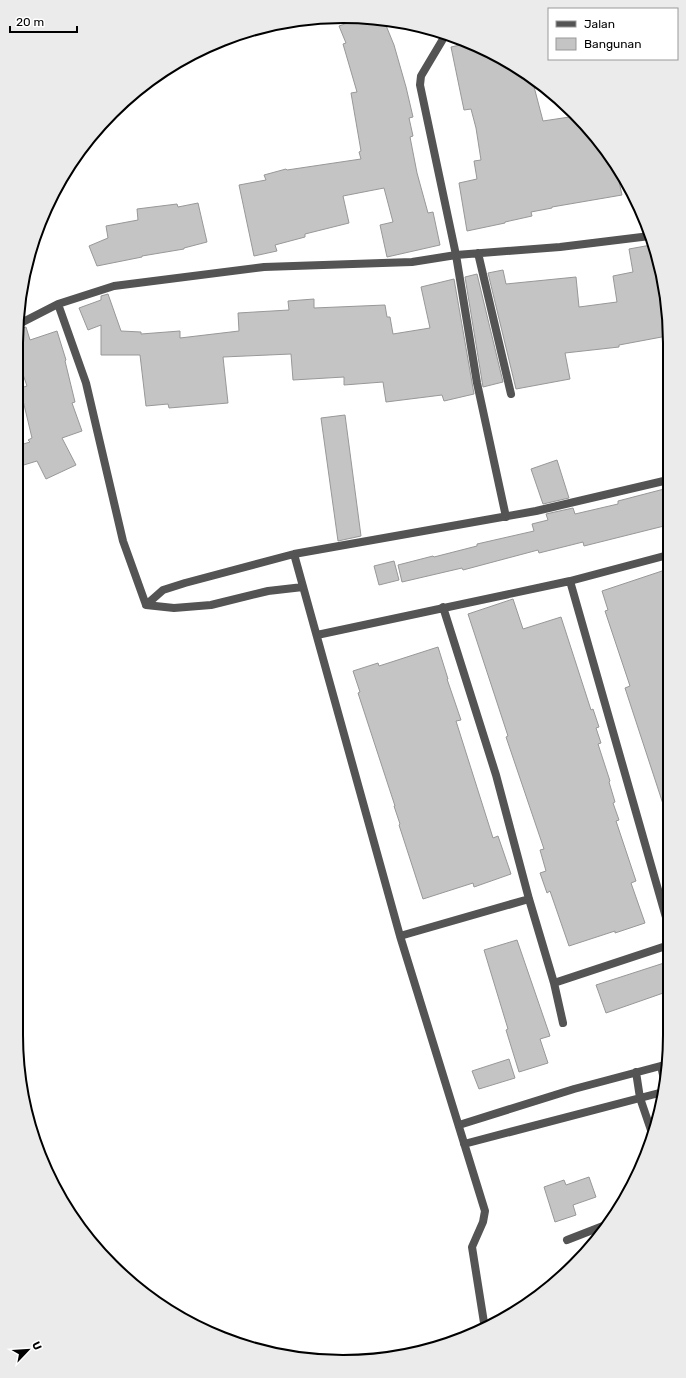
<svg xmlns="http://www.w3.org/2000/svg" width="686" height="1378" viewBox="0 0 686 1378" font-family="Rubik,sans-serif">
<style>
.building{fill:#c4c4c4;stroke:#989898}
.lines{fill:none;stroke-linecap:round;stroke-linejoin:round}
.minor{stroke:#545454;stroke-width:8}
.rim{fill:none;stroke:#000;stroke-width:2}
</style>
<rect width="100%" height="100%" fill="#fff"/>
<path class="building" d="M 365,17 L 382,20 L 385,23 L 394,45 L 406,87 L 413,117 L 409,118 L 413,136 L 410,137 L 417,173 L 428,213 L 433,212 L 440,245 L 387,257 L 380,225 L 393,222 L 384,188 L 343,196 L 349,223 L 305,234 L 305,237 L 275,245 L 277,251 L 254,256 L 239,185 L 266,180 L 264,175 L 286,169 L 287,170 L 361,159 L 359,152 L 361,151 L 351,93 L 357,92 L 343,44 L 346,43 L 339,26 Z
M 469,43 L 487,50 L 532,79 L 543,121 L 576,116 L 603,144 L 616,168 L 622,195 L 552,207 L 552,208 L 531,212 L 532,216 L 505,222 L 505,223 L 467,231 L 459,183 L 477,179 L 474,161 L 481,160 L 476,128 L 471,109 L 464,110 L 451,47 Z
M 198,203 L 207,242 L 184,248 L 184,249 L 142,256 L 142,257 L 97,266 L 89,246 L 108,238 L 106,226 L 138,220 L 137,209 L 177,204 L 178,207 Z
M 651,245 L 656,269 L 659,269 L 667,300 L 667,336 L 619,345 L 619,347 L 565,353 L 570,379 L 516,389 L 488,273 L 503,270 L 506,284 L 576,277 L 579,307 L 617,302 L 613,276 L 633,272 L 629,249 Z
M 477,274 L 503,382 L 483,387 L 465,277 Z
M 454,279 L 474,394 L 444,401 L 442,395 L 386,402 L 383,382 L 344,385 L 344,377 L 293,380 L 291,354 L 223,357 L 228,403 L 169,408 L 168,404 L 146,406 L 140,355 L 101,355 L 101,325 L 88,330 L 79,308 L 101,300 L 101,296 L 108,294 L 121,331 L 141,332 L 141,334 L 180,331 L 180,338 L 239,331 L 238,313 L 289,310 L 288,301 L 314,299 L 314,308 L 385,305 L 387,317 L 390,317 L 393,334 L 430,328 L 421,287 Z
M 26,327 L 30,340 L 57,331 L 66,360 L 65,361 L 75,402 L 72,403 L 82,431 L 62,438 L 76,465 L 46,479 L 37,461 L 17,467 L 17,446 L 30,442 L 28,440 L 32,438 L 20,388 L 27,386 L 17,357 L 17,330 Z
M 345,415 L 361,536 L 338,541 L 321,418 Z
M 557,460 L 569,498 L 543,504 L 531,469 Z
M 668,488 L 668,525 L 584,546 L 583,542 L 539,553 L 538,550 L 463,570 L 462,568 L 402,582 L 398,565 L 433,556 L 434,557 L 477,546 L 477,544 L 534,531 L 532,524 L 548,520 L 546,514 L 573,508 L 575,514 L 618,504 L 618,501 Z
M 394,561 L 399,580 L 379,585 L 374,566 Z
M 668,569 L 669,810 L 665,810 L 625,688 L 630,686 L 605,611 L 608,610 L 602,591 Z
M 513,599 L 523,629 L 561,617 L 591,710 L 593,709 L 599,727 L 596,728 L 601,743 L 598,744 L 610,781 L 609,782 L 615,802 L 613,803 L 619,820 L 616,821 L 636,881 L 631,883 L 645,923 L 615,933 L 615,931 L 569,946 L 550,891 L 547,893 L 540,873 L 546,871 L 540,850 L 544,849 L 506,737 L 508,736 L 468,614 Z
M 438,647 L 448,679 L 447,679 L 461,720 L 456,721 L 493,838 L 498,836 L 511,874 L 474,887 L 473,883 L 423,899 L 399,825 L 400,824 L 394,806 L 395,806 L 358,693 L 360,692 L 353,671 L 378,663 L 379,666 Z
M 517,940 L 550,1036 L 540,1039 L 548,1063 L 519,1072 L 506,1030 L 508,1029 L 484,950 Z
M 664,963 L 665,966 L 669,964 L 669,991 L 606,1013 L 596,985 Z
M 509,1059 L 515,1078 L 479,1089 L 472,1071 Z
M 589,1177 L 596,1197 L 573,1205 L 576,1215 L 555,1222 L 544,1187 L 564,1180 L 566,1185 Z"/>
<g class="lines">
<path class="minor" d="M 446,34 L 421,76 L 420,85 L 456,255 L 477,383 L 506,517
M 478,253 L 511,394
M 58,304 L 86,383 L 123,541 L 146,605 L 163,590 L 185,583 L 294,554 L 536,511 L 668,480
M 17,325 L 58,304 L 114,286 L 264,267 L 412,262 L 456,255 L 560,247 L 650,236
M 294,554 L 400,936 L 485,1211 L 483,1222 L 472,1247 L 485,1329
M 570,581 L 669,928
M 146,605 L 174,608 L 211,605 L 268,591 L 303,587
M 443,607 L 496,775 L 529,899 L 554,983 L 563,1023
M 317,635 L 570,581 L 668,555
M 400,936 L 529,899
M 554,983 L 669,945
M 661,1066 L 665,1084
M 636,1072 L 640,1098 L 653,1136
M 459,1125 L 574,1089 L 668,1064
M 464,1144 L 663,1092
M 567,1240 L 603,1226"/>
</g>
<path d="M0 0H686V1378H0ZM343 23H343A320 320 0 0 1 663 343V1035A320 320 0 0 1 343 1355H343A320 320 0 0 1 23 1035V343A320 320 0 0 1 343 23Z" fill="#ebebeb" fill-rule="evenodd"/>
<path class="rim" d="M343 23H343A320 320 0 0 1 663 343V1035A320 320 0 0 1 343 1355H343A320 320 0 0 1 23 1035V343A320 320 0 0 1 343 23Z"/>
<rect x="548" y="8" width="130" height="52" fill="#ffffff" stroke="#999999"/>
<rect x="556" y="21" width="20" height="6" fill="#545454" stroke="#999999"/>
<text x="584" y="28" font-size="12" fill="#000000">Jalan</text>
<rect x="556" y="38" width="20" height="12" fill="#c4c4c4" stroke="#999999"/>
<text x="584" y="48" font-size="12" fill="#000000">Bangunan</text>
<g transform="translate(28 1350) rotate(65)" stroke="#ffffff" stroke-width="3" paint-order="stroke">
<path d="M0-3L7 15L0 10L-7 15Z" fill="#000000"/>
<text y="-6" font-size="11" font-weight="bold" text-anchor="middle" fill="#000000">U</text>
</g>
<path d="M10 26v6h67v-6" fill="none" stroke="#000000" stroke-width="2"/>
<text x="16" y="26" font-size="12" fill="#000000" stroke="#ffffff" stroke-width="3" paint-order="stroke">20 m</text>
</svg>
